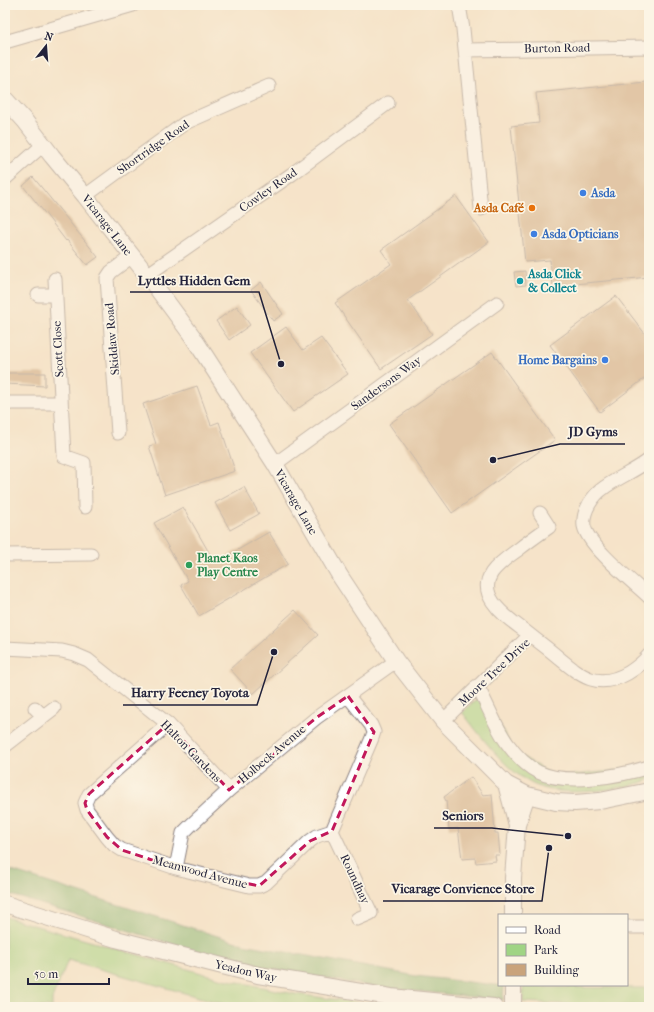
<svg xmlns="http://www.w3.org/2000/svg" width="654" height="1012" viewBox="0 0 654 1012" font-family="'IM FELL French Canon',serif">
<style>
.green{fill:#a0d484;stroke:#617b60}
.forest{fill:#80b672;stroke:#516c56}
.building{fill:#c9a37b}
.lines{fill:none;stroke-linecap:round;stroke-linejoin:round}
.minor-casing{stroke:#8c8282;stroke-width:15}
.tertiary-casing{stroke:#8c8282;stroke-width:18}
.minor{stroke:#fff;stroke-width:13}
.tertiary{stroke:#fff;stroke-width:16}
.marked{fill:none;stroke:#c2185b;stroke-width:3;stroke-dasharray:8 5;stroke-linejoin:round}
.shop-dot{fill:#3f7fe0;stroke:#fcf5e5;stroke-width:1.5}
.food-dot{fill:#e8710a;stroke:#fcf5e5;stroke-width:1.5}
.culture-dot{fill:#0f9aa8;stroke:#fcf5e5;stroke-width:1.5}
.leisure-dot{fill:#2e9e5b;stroke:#fcf5e5;stroke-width:1.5}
.labels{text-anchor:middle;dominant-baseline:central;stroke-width:3.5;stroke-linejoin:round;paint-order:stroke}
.street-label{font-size:12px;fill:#22223b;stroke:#fcf5e5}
.shop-label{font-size:12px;font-weight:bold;fill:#366cbe;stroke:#fcf5e5;text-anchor:start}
.food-label{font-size:12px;font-weight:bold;fill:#c56008;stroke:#fcf5e5;text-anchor:end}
.culture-label{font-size:12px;font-weight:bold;fill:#0d838f;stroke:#fcf5e5;text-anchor:start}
.leisure-label{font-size:12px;font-weight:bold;fill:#27864d;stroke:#fcf5e5;text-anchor:start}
.leader{fill:none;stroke:#22223b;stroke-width:1.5}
.callout-dot{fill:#22223b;stroke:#fcf5e5;stroke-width:1.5}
.callout-label{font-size:13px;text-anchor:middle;font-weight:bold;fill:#22223b;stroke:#fcf5e5;stroke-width:3.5;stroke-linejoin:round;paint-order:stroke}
</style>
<rect width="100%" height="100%" fill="#fcf5e5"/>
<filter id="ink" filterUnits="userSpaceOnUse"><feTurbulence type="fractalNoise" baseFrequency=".025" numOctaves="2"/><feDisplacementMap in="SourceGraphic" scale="8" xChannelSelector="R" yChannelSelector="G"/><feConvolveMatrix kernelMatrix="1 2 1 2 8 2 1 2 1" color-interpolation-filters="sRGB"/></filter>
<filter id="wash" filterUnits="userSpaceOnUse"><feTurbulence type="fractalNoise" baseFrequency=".012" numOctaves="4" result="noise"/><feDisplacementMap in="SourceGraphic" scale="16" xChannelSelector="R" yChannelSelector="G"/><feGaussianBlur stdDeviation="0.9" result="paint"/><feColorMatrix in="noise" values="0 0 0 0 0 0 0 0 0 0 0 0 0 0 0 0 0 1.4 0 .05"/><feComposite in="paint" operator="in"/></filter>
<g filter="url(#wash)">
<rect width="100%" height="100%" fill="#f5e3c9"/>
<path class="green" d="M 482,694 L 515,752 L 555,777 L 649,767 L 649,780 C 621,790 562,798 535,785 C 506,772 481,736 462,712 Z
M 5,917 L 219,978 L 295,994 L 392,1007 L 234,1007 L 68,960 L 52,999 L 52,1007 L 5,1007 Z
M 523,987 L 649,988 L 649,1006 L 579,1005 L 523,1002 Z"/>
<path class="forest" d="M 5,869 L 243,944 L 416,976 L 504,986 L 503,1000 L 376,987 L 267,968 L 192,950 L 5,893 Z"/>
<g id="blocks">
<path class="building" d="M 646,82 L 649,106 L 649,277 L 553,286 L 550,260 L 525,262 L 511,126 L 539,123 L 536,93 Z
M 33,177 L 98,257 L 87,265 L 67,240 L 66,241 L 44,212 L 23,186 Z
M 456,196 L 489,242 L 408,300 L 432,334 L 381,369 L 335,303 L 391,264 L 381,250 Z
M 525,271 L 526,285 L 516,286 L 514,272 Z
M 261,282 L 283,314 L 273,321 L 251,290 Z
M 616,296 L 649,339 L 649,375 L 600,412 L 550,345 Z
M 237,306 L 250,325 L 229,340 L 216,321 Z
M 286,327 L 303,350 L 321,338 L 348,374 L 293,412 L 250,353 Z
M 492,352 L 555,440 L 452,513 L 389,424 Z
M 5,373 L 45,373 L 45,386 L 5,384 Z
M 197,386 L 211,425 L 219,422 L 235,471 L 165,495 L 149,446 L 156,444 L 143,404 Z
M 244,487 L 259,514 L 230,530 L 215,503 Z
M 183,507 L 215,563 L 269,532 L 288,564 L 199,616 L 181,585 L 188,581 L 154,523 Z
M 295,610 L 318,635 L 253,694 L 230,669 Z
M 471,777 L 483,795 L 492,794 L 495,833 L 498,833 L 500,855 L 495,855 L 496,861 L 476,863 L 475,858 L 462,859 L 458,828 L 449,829 L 446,801 L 444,797 Z"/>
</g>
</g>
<g filter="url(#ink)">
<use href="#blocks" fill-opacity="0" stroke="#8c8282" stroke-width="1"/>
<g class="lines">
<defs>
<path id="minor" d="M 459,5 L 463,29 L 481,209
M 5,42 L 133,5
M 465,50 L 649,47
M 5,179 L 43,145
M 85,196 L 185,123 L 269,86
M 147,275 L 292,174 L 388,103
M 55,279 L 64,456 L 84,463 L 85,507
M 38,295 L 56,295
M 5,404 L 11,403 L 61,403
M 118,433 L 107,278 L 111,272 L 132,256
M 649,460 C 635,471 619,477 605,487 C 593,495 582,511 584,526 C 588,546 633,582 649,597
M 275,464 L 497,303
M 5,555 L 91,554
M 530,635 C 518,625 502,616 493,602 C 476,577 501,562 519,549 C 529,541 539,534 549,527 L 540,513
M 5,648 L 62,651 L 74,654 L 88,660 L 168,724 L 229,790
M 477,686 C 488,705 495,726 507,743 C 515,754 526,766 538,772 C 567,786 620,776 649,767
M 35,708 L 43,716
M 443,721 L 530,635 C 540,643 550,650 559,658 C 582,677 598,690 628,673 C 636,668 643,663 649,655
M 168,724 L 89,794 L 85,803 L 87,810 L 107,837 L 114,845 L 122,850 L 176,868 L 249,886 L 259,886 L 266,883 L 310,841 L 317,836 L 332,831 L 372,738 L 374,732 L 371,725 L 348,696
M 5,746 L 54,708
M 332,831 L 371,913 L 357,919
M 176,868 L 183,833 L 191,825 L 229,790 L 316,718 L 396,661
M 627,927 L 649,927"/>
<path id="tertiary" d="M 5,99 L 25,121 L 52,156 L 85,196 L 147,275 L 193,337 L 275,464 L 340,576 L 396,661 L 443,721 L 506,784 L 527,795 L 556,802 L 575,803 L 600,801 L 649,791
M 506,784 L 517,825
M 5,904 L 116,939 L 258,975 L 391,997 L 494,1007
M 513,915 L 513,878 L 517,825 L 527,795
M 513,1007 L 513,985"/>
</defs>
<use href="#minor" class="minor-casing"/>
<use href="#tertiary" class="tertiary-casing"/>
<use href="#minor" class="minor"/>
<use href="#tertiary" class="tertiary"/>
</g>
</g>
<path d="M0 0H654V1012H0ZM 348,696 L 374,732 L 332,831 L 310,841 L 259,886 L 176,868 L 122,850 L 107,837 L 87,810 L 85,803 L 89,794 L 168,724 L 229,790 L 316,718 Z" fill="#f5e3c9" fill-opacity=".55" fill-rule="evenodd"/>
<path class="marked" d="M 348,696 L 374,732 L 332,831 L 310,841 L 259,886 L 176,868 L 122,850 L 107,837 L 87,810 L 85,803 L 89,794 L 168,724 L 229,790 L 316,718 Z"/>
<g class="shop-dot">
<circle cx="583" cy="193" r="4"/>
<circle cx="534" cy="234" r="4"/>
<circle cx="605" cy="360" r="4"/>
</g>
<circle class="food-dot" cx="532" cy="208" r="4"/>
<circle class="culture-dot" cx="520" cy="281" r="4"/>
<circle class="leisure-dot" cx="189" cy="565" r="4"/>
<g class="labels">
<g class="street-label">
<text transform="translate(557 48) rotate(-1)">Burton Road</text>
<text transform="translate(153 147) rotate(-35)">Shortridge Road</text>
<text transform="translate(268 190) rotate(-35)">Cowley Road</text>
<text transform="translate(107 225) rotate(52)">Vicarage Lane</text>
<text transform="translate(112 339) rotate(-95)">Skiddaw Road</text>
<text transform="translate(58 349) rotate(-93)">Scott Close</text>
<text transform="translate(386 383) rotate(-36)">Sandersons Way</text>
<text transform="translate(296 502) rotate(60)">Vicarage Lane</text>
<text transform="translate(494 672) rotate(-43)">Moore Tree Drive</text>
<text transform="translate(191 751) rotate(46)">Halton Gardens</text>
<text transform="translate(272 754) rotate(-40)">Holbeck Avenue</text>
<text transform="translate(200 872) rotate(15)">Meanwood Avenue</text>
<text transform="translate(355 879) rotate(65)">Roundhay</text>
<text transform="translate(246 971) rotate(13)">Yeadon Way</text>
</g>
<g class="shop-label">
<text x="591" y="193">Asda</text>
<text x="542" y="234">Asda Opticians</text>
<text x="597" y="360" text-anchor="end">Home Bargains</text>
</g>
<g class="food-label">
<text x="524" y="208">Asda Café</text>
</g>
<g class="culture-label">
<text x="528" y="274">Asda Click<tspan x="528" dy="14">&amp; Collect</tspan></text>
</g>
<g class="leisure-label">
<text x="197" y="558">Planet Kaos<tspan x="197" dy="14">Play Centre</tspan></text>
</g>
</g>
<path class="leader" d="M281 364L259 292H130M493 460L560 444H625M274 652L257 705H123M568 836L492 828H434M549 848L542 901H383"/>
<g class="callout-dot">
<circle cx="281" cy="364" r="4"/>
<circle cx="493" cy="460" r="4"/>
<circle cx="274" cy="652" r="4"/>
<circle cx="568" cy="836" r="4"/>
<circle cx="549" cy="848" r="4"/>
</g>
<g class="callout-label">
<text x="194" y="285">Lyttles Hidden Gem</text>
<text x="593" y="436">JD Gyms</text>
<text x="190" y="697">Harry Feeney Toyota</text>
<text x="463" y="820">Seniors</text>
<text x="463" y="893">Vicarage Convience Store</text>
</g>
<rect width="654" height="1012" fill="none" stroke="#fcf5e5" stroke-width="20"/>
<rect x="498" y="914" width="130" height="72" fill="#fcf5e5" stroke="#a5a1a1"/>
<rect x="506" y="927" width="20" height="6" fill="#ffffff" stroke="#a5a1a1"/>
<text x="534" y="934" font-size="12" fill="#22223b">Road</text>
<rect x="506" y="944" width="20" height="12" fill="#a0d484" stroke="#a5a1a1"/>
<text x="534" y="954" font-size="12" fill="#22223b">Park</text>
<rect x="506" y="964" width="20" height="12" fill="#c9a37b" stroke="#a5a1a1"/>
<text x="534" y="974" font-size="12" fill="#22223b">Building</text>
<g transform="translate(46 46) rotate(17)" stroke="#fcf5e5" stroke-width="3" paint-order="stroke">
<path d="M0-3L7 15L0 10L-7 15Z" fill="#22223b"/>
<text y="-6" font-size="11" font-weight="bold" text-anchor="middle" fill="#22223b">N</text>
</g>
<path d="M28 978v6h81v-6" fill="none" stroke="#22223b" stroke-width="2"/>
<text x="34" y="978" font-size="12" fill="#22223b" stroke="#fcf5e5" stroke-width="3" paint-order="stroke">50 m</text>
</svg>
